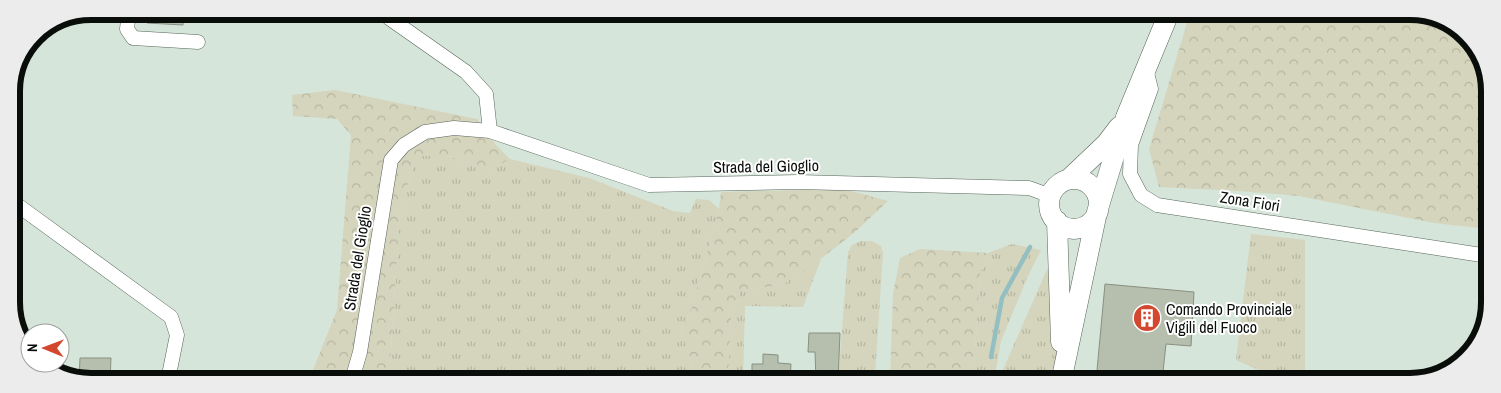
<svg xmlns="http://www.w3.org/2000/svg" width="1501" height="393" viewBox="0 0 1501 393" font-family="'Archivo Narrow',sans-serif">
<style>
.grass{fill:url(#grass-tufts)}
.forest{fill:url(#forest-crowns)}
.lines{fill:none;stroke-linecap:round;stroke-linejoin:round}
.stream{stroke:#94bfc2;stroke-width:4.5}
.building{fill:#b6beae;stroke:#889081}
.minor-casing{stroke:#57655a;stroke-width:15}
.secondary-casing{stroke:#57655a;stroke-width:21}
.minor{stroke:#fff;stroke-width:14}
.secondary{stroke:#fff;stroke-width:20}
.labels{text-anchor:middle;dominant-baseline:central;stroke-width:4;stroke-linejoin:round;paint-order:stroke}
.street-label{font-size:16px;fill:#090e0b;stroke:#fff}
.poi-label{font-size:16px;fill:#090e0b;stroke:#fff;text-anchor:start}
.rim{fill:none;stroke:#090e0b;stroke-width:6}
</style>
<defs>
<pattern id="grass-tufts" width="24" height="20" patternUnits="userSpaceOnUse" patternTransform="scale(1.25)"><rect width="24" height="20" fill="#d5d4bc"/><path d="M3 7l-1-3M5 7V3M7 7l1-3M15 17l-1-3M17 17v-4M19 17l1-3" fill="none" stroke="#b6b5a0"/></pattern>
<pattern id="forest-crowns" width="20" height="18" patternUnits="userSpaceOnUse" patternTransform="scale(1.25)"><rect width="20" height="18" fill="#d5d4bc"/><path d="M2 6a3 3 0 1 1 6 0M12 15a3 3 0 1 1 6 0" fill="none" stroke="#b6b5a0"/></pattern>
</defs>
<rect width="100%" height="100%" fill="#d5e5d9"/>
<path class="grass" d="M 416,156 L 447,156 L 493,169 L 510,159 L 589,178 L 673,211 L 690,213 L 696,199 L 709,200 L 719,209 L 692,307 L 680,333 L 692,362 L 687,381 L 389,381 L 400,211 Z
M 1251,234 L 1305,240 L 1305,377 L 1279,379 L 1236,360 Z
M 861,241 L 872,241 L 881,246 L 883,253 L 875,375 L 854,375 L 851,380 L 828,378 L 829,370 L 839,369 L 848,252 L 852,245 Z
M 1012,244 L 1041,250 L 1027,278 L 1001,341 L 994,381 L 973,381 L 980,273 L 988,253 Z
M 1053,256 L 1058,330 L 1057,381 L 998,381 Z
M 821,259 L 803,307 L 745,306 L 743,381 L 728,381 L 731,316 L 741,290 L 782,285 Z"/>
<path class="forest" d="M 1190,13 L 1426,13 L 1466,34 L 1488,75 L 1488,229 L 1434,223 L 1299,196 L 1238,191 L 1159,187 L 1149,149 Z
M 335,90 L 477,119 L 496,145 L 510,159 L 493,169 L 447,156 L 416,156 L 400,211 L 389,380 L 309,380 L 337,310 L 351,135 L 337,119 L 293,116 L 292,95 Z
M 844,189 L 888,201 L 854,233 L 814,264 L 782,285 L 741,290 L 731,316 L 728,381 L 687,381 L 692,362 L 680,333 L 692,307 L 719,209 L 721,192 Z
M 920,249 L 988,253 L 980,273 L 973,381 L 890,381 L 893,294 L 900,258 Z"/>
<g class="lines">
<path class="stream" d="M 991,357 L 1002,298 L 1030,247"/>
</g>
<path class="building" d="M 147,11 L 183,11 L 183,25 L 147,23 Z
M 1105,284 L 1194,292 L 1191,346 L 1166,344 L 1162,381 L 1096,381 Z
M 809,333 L 840,333 L 838,381 L 816,381 L 815,352 L 808,352 Z
M 763,354 L 778,355 L 778,363 L 791,364 L 790,381 L 762,381 L 762,376 L 752,376 L 752,364 L 763,364 Z
M 80,358 L 111,358 L 110,380 L 79,380 Z"/>
<g class="lines">
<defs>
<path id="minor" d="M 129,11 L 127,29 L 133,38 L 198,42
M 385,12 L 389,18 L 466,72 L 486,94 L 490,131
M 1146,69 L 1151,89 L 1131,145 L 1130,174 L 1141,195 L 1157,205 L 1488,256
M 12,201 L 171,317 L 177,335 L 168,380
M 352,380 L 360,352 L 391,160 L 404,145 L 425,132 L 454,128 L 490,131 L 649,185 L 798,182 L 1029,188 L 1051,196"/>
<path id="secondary" d="M 1069,179 L 1106,144 L 1119,127
M1049 204a25 25 0 1 1 50 0a25 25 0 1 1-50 0Z
M 1057,221 L 1061,342
M 1062,377 L 1097,212 L 1126,117 L 1169,13"/>
</defs>
<use href="#minor" class="minor-casing"/>
<use href="#secondary" class="secondary-casing"/>
<use href="#minor" class="minor"/>
<use href="#secondary" class="secondary"/>
</g>
<defs>
<symbol id="building-disc" viewBox="-11 -11 22 22"><circle r="9.5" fill="#d3472f" stroke="#fff"/><path d="M-4-6H4V6H1V3H-1V6H-4ZM-2.5-4.3h1.7v1.8h-1.7ZM.8-4.3h1.7v1.8H.8ZM-2.5-1h1.7V.8h-1.7ZM.8-1h1.7V.8H.8Z" fill="#fff"/></symbol>
</defs>
<g fill-rule="evenodd">
<use href="#building-disc" x="1131" y="302" width="32" height="32"/>
</g>
<g class="labels">
<g class="street-label">
<text transform="translate(766 166) rotate(-1)">Strada del Gioglio</text>
<text transform="translate(1250 201) rotate(9)">Zona Fiori</text>
<text transform="translate(357 258) rotate(-81)">Strada del Gioglio</text>
</g>
<g class="poi-label">
<text x="1166" y="309">Comando Provinciale<tspan x="1166" dy="18">Vigili del Fuoco</tspan></text>
</g>
</g>
<path d="M0 0H1501V393H0ZM91 20H1410A71 71 0 0 1 1481 91V302A71 71 0 0 1 1410 373H91A71 71 0 0 1 20 302V91A71 71 0 0 1 91 20Z" fill="#ebeceb" fill-rule="evenodd"/>
<path class="rim" d="M91 20H1410A71 71 0 0 1 1481 91V302A71 71 0 0 1 1410 373H91A71 71 0 0 1 20 302V91A71 71 0 0 1 91 20Z"/>
<g transform="translate(45 348) rotate(271)"><circle r="24" fill="#ffffff" stroke="#9d9f9d"/>
<path d="M0-4L9 19L0 12L-9 19Z" fill="#d3472f"/>
<text y="-8" font-size="14" font-weight="bold" text-anchor="middle" fill="#090e0b">N</text>
</g>
</svg>
